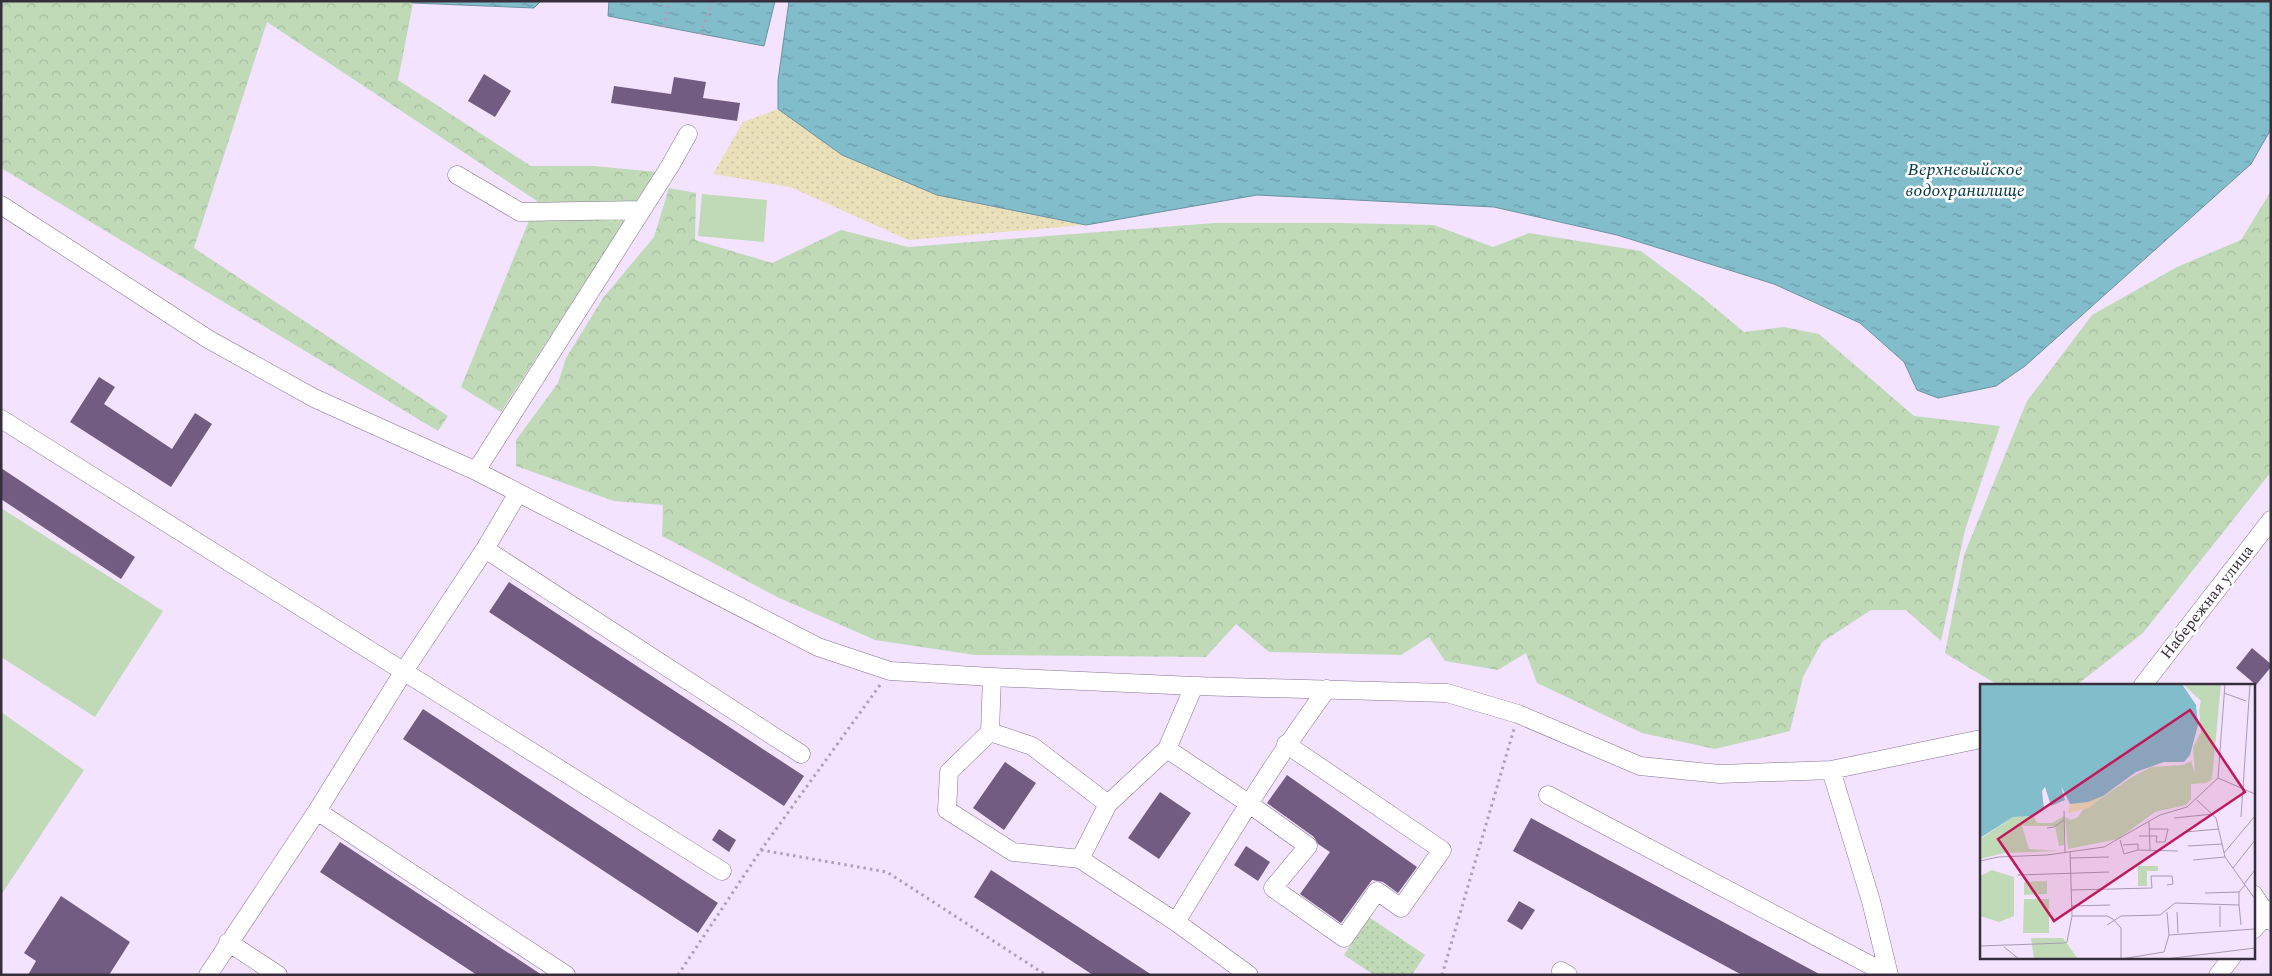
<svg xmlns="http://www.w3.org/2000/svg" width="2272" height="976" viewBox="0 0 2272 976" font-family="Spectral,serif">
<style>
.forest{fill:url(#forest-crowns)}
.sand{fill:url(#sand-dots)}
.park{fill:url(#park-dots)}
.pitch{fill:#c0dab8}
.water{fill:url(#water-ripples);stroke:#6b92a0}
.building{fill:#725c81}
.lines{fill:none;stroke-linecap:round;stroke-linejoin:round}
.minor-casing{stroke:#867493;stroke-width:19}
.path{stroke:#aea1b7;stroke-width:3;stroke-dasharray:2.5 4;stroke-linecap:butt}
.minor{stroke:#fff;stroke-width:18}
.labels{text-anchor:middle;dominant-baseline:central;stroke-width:5;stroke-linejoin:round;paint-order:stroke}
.street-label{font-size:16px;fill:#362e3b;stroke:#fff}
.water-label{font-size:18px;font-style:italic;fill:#003843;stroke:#fff}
.inset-road{fill:none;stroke:#a79bb0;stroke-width:1}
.view{fill:#c2185b;fill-opacity:0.15;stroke:#c2185b;stroke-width:2.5}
.inset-edge{fill:none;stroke:#362e3b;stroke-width:2.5}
</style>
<defs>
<pattern id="forest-crowns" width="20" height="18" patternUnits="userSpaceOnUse" patternTransform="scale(1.25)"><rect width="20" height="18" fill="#c0dab8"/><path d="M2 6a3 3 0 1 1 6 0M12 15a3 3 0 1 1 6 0" fill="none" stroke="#a6bb9f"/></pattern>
<pattern id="sand-dots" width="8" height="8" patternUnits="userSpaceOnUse" patternTransform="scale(1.25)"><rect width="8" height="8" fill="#eae1bb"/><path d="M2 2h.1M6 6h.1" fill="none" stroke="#c9c1a2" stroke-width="1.8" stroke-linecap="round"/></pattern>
<pattern id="park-dots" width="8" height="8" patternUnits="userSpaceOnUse" patternTransform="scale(1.25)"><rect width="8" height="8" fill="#c0dab8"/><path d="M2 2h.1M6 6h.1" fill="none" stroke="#a6bb9f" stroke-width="1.8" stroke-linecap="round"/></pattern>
<pattern id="water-ripples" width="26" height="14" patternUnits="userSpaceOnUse" patternTransform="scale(1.25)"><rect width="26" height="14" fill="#82bdcc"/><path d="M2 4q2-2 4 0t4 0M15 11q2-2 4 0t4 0" fill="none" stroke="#6b9aa7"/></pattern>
</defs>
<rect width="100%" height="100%" fill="#f3e3fe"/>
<path class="forest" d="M 1,1 L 410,1 L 413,3 L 398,80 L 531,166 L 594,166 L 657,172 L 501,412 L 461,387 L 537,201 L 267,22 L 194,248 L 448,416 L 438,431 L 1,168 Z
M 669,188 L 696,193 L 695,240 L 772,263 L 841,230 L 908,247 L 1214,223 L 1340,223 L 1434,225 L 1493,247 L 1529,233 L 1641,251 L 1702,297 L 1744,332 L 1784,327 L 1819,334 L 1914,416 L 2000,426 L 1965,530 L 1941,641 L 1906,610 L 1871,610 L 1822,642 L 1803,677 L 1790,731 L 1715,749 L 1642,733 L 1537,683 L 1526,653 L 1498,670 L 1445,661 L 1429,637 L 1401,655 L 1269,652 L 1236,624 L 1206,657 L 975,655 L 875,640 L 777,597 L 662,536 L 663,505 L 614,501 L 516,466 L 516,440 L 558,383 L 566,358 L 603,298 L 654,237 Z
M 2271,191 L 2271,472 L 2143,633 L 2078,684 L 1998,685 L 1945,653 L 1964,555 L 2027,401 L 2092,315 L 2177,267 L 2241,240 Z"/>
<path class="sand" d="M 778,109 L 842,155 L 937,195 L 1086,225 L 908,240 L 790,187 L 713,174 L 743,122 Z"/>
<path class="park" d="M 1369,917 L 1425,955 L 1412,975 L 1374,975 L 1344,955 Z"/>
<path class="pitch" d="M 702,194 L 767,200 L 764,242 L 698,236 Z
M 1,508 L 163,611 L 95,717 L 1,657 Z
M 1,712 L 84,770 L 1,895 Z"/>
<path class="water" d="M 410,1 L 541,1 L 534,8 L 413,3 Z
M 609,1 L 775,1 L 764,46 L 608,16 Z
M 789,1 L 2271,1 L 2271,129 L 2251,164 L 2025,366 L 1996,386 L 1938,398 L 1917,390 L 1904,362 L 1860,323 L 1774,284 L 1617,235 L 1494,207 L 1257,195 L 1086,225 L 937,195 L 842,155 L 778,109 L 778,81 Z"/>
<path class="building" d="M 484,74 L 511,91 L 495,117 L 468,101 Z
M 674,77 L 706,82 L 703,98 L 740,103 L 737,121 L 611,103 L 614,86 L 671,94 Z
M 99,377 L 115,387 L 104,404 L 172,449 L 195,413 L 212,424 L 171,487 L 70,422 Z
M 1,468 L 135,557 L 121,579 L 1,499 Z
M 509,582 L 804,776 L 784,806 L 489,612 Z
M 2252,648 L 2271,664 L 2271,667 L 2256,685 L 2236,668 Z
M 423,709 L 718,903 L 698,933 L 403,739 Z
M 1005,762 L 1036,783 L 1004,830 L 973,808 Z
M 1287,775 L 1417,867 L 1398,893 L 1383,882 L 1372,880 L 1341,923 L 1300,894 L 1330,852 L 1318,844 L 1314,837 L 1267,803 Z
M 1160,792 L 1191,813 L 1159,859 L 1128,838 Z
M 1531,818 L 1821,975 L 1742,975 L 1513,851 Z
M 719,829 L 736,840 L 729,852 L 712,840 Z
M 340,842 L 542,975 L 477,975 L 320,872 Z
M 1246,846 L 1270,862 L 1258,881 L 1234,865 Z
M 991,870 L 1152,975 L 1093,975 L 974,897 Z
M 61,896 L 130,942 L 109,975 L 28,975 L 36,961 L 24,953 Z
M 1519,901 L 1535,910 L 1522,930 L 1507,921 Z"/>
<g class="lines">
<defs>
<path id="minor" d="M 457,175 L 520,212 L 642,210
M 1,205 L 208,339 L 314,398 L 476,471 L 818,647 L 890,671 L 992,677 L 1194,686 L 1447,693 L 1518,714 L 1640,766 L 1720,774 L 1831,770 L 1981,739
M 1,419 L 722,871
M 476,471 L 670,166 L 688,134
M 485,549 L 801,754
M 992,677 L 990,732 L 949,772 L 947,810 L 1013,852 L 1080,859 L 1176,922 L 1249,975
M 2143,685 L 2271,520
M 990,732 L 1032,746 L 1108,804 L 1080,859
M 1167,749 L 1248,803 L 1308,846 L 1273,888 L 1344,938 L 1377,891 L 1401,908 L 1442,850 L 1286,744
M 1831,770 L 1871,901 L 1889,975
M 1548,795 L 1889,975
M 1108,804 L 1167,749 L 1194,686
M 317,811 L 566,975
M 2253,894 L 2271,921
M 1176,922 C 1224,843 1272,764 1327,689
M 2253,930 L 2271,910
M 228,942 L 278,975
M 1561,971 L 1568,975
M 208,975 L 317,811 L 404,671 L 485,549 L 518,493
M 2218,975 L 2232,957"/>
</defs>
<use href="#minor" class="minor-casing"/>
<path class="path" d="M 664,27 L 669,1
M 700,34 L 713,1
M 761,850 L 887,872 L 1046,975
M 678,975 L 761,850 L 880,685
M 1442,975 L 1514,729"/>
<use href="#minor" class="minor"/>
</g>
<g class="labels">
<g class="street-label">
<text transform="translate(2207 602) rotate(-52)">Набережная улица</text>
</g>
<g class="water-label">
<text x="1965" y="169">Верхневыйское<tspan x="1965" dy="21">водохранилище</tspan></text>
</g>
</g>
<g transform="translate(1980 684)">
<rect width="275" height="275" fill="#f3e3fe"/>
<path d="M 203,0 L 241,0 L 232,95 L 226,99 L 211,100 L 211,115 L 206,121 L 175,128 L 138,155 L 88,165 L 85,133 L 91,136 L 98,133 L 102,127 L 152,93 L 171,83 L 203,81 L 211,77 L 215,89 L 213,63 L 221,48 L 219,26 L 221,17 ZM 53,132 L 57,139 L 72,139 L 84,132 L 84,161 L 79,162 L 75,142 L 42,142 L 49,165 L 80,167 L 24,169 L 0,175 L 0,155 L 33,133 ZM 51,254 L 83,254 L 98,275 L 54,275 Z" fill="#c0dab8"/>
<path d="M 123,112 L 109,124 L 88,129 L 90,120 Z" fill="#eae1bb"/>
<path d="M 158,182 L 178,182 L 178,187 L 167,187 L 167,202 L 158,202 ZM 12,186 L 34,193 L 34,232 L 19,238 L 0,232 L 0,192 ZM 67,197 L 67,210 L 44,211 L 44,198 ZM 44,215 L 69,215 L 69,249 L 43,249 Z" fill="#c0dab8"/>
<path d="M 0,0 L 202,0 L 216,21 L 218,41 L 210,71 L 204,78 L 184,78 L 156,88 L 123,112 L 108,118 L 90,120 L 81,102 L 85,116 L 71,122 L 65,103 L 62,107 L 64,125 L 53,132 L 33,133 L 0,154 Z" fill="#82bdcc"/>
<path class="inset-road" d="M 244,9 L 266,17M 238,94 L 275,110M 217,116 L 236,134 L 245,173 L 275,215M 84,127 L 85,168M 261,133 L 270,0M 194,134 L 233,130M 169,138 L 170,166M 67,144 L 74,143 L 84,136M 205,148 L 239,145M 159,152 L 177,152 L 176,158 L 185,158 L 188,145 L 169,145M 140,156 L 144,170 L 158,166 L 198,167M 143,161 L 158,160 L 158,166M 208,162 L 242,160M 90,167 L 92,232 L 127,232 L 133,235 L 141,244 L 141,275M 244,169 L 275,132M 90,174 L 129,173M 213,176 L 245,173M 0,177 L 18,173 L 67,171 L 124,163 L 180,131 L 207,123 L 238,94 L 245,0M 253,184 L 275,156M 38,191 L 129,188M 264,200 L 275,186M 91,206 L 172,204 L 171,192 L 192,192 L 193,200 L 187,201M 225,209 L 259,208M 259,221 L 261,241M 91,222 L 130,221M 240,222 L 240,243M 197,228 L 198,249M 127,241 L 141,232 L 180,231 L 195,219 L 259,221 L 259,208 L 265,201M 189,251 L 275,245M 0,262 L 84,259 L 87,258 L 92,232M 24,263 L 39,275M 141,275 L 184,268 L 189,251 L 187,228M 186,275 L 275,264"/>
<path class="view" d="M 210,26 L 265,108 L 74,237 L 18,155 Z"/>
<rect width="275" height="275" class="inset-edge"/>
</g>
<rect width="2272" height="976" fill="none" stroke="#362e3b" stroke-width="5"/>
</svg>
